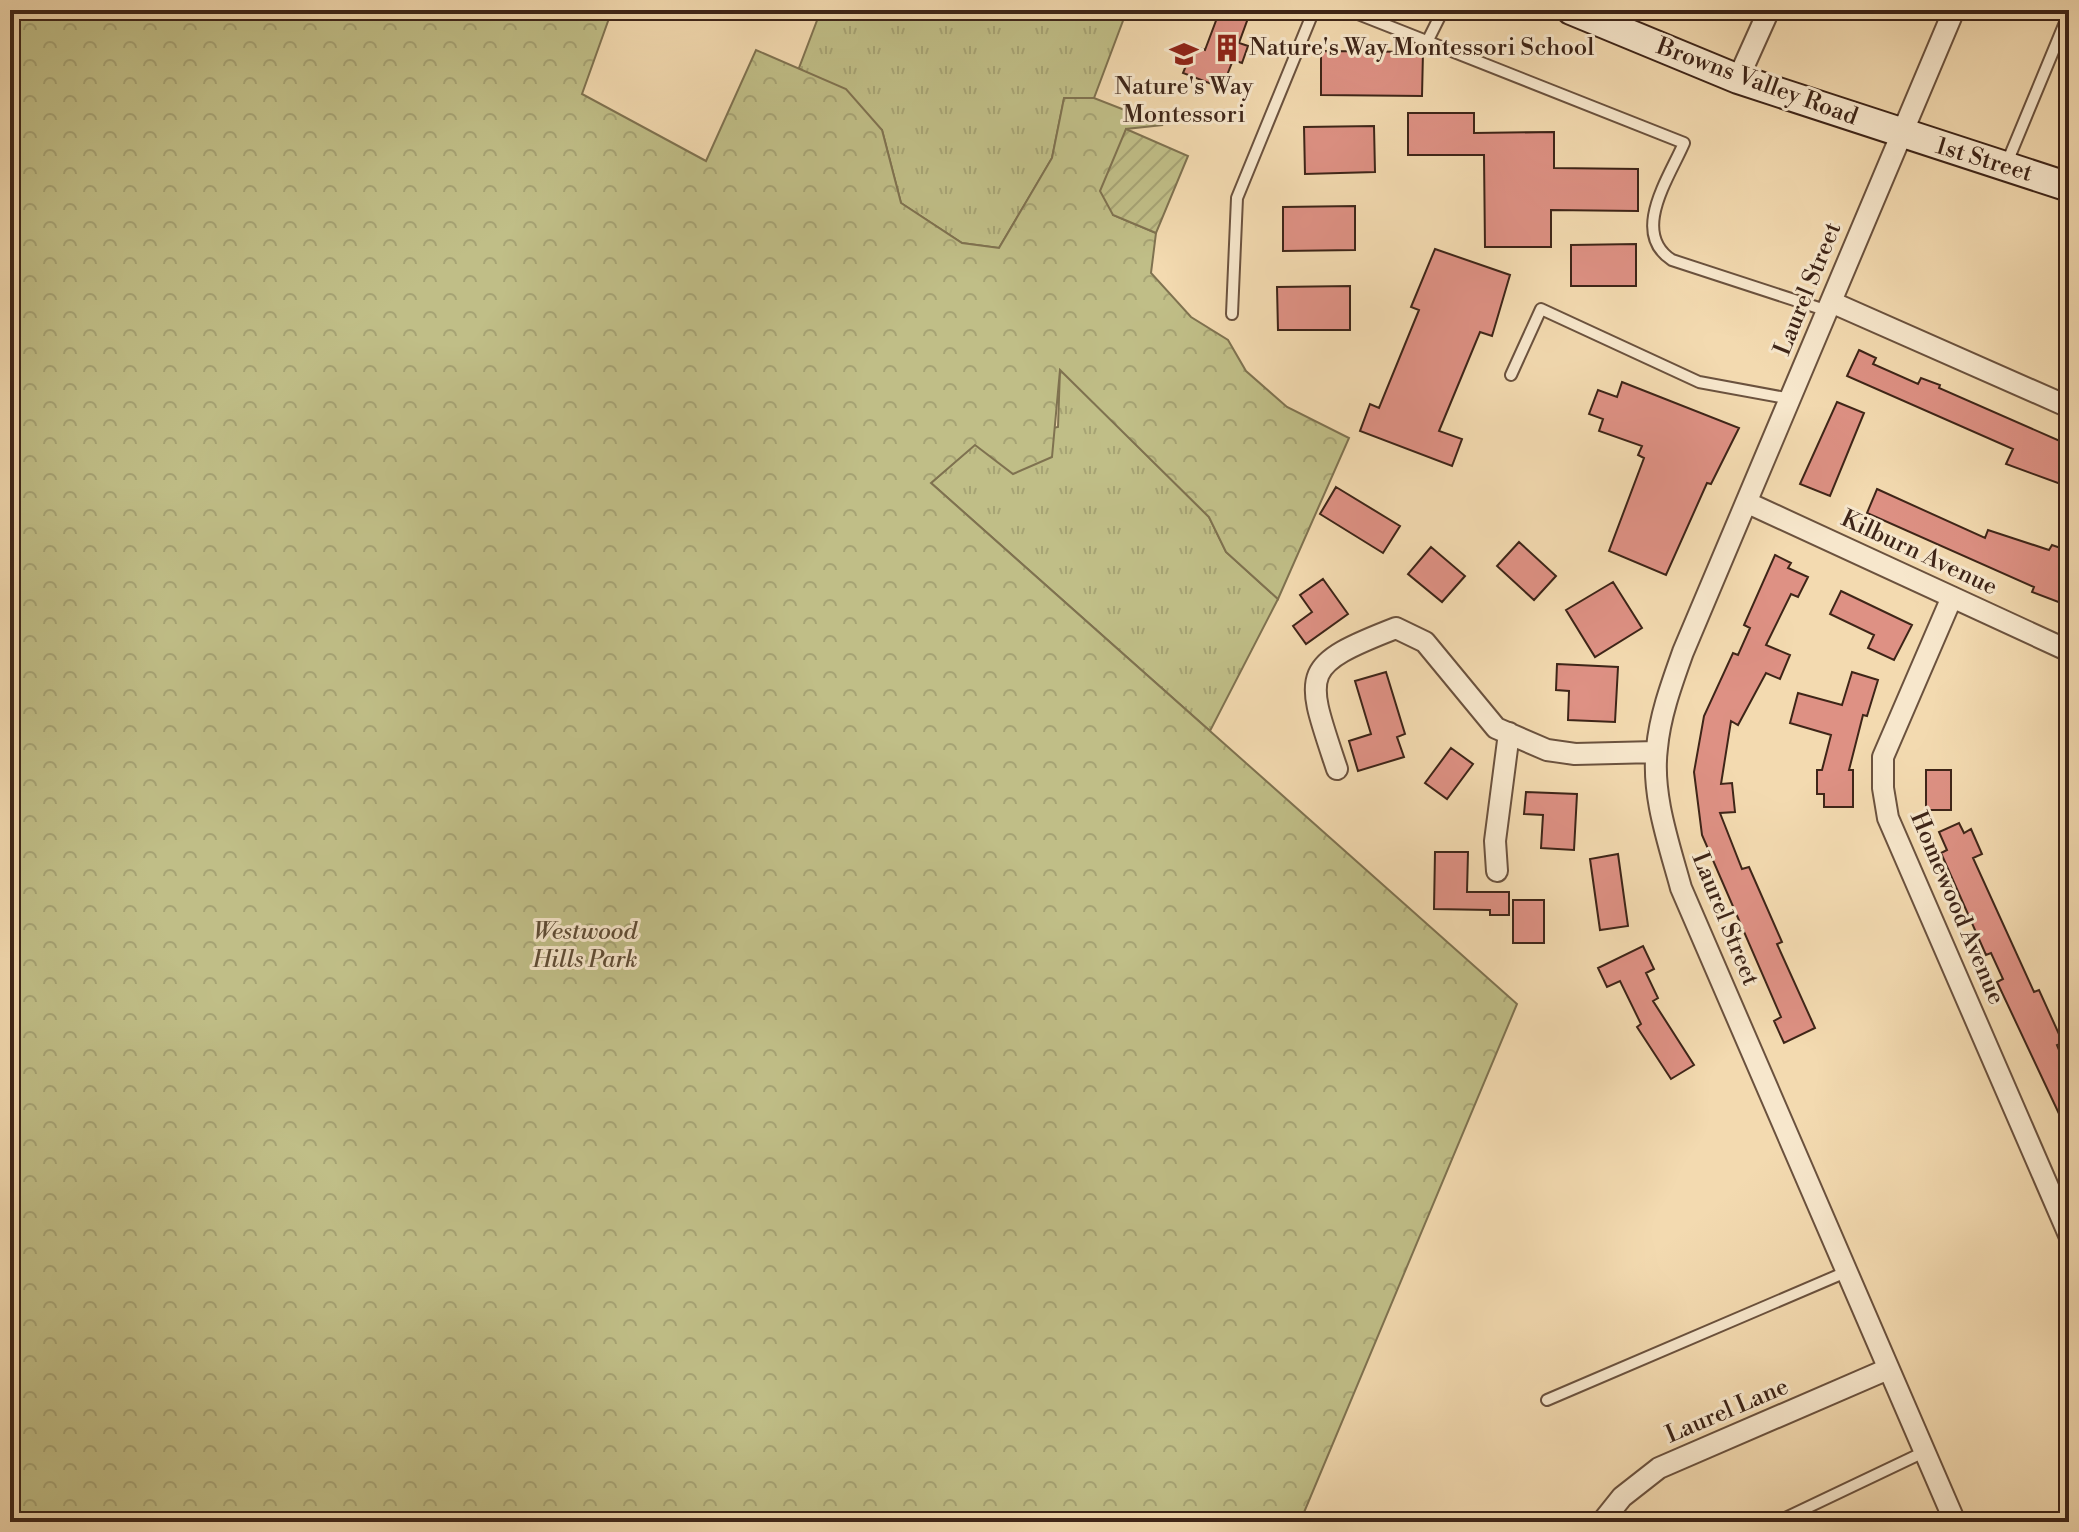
<svg xmlns="http://www.w3.org/2000/svg" width="2079" height="1532" viewBox="0 0 2079 1532" font-family="'Libre Bodoni',serif">
<style>
.grass{fill:url(#grass-tufts);stroke:#7f7250;stroke-width:2}
.forest{fill:url(#forest-crowns);stroke:#7f7250;stroke-width:2}
.garden{fill:url(#garden-furrows);stroke:#7f7250;stroke-width:2}
.building{fill:#de9184;stroke:#3e2518;stroke-width:2}
.lines{fill:none;stroke-linecap:round;stroke-linejoin:round}
.lane-casing{stroke:#6b523e;stroke-width:14}
.street-casing{stroke:#6b523e;stroke-width:24}
.secondary-casing{stroke:#3e2518;stroke-width:32}
.lane{stroke:#f7e7cc;stroke-width:10}
.street{stroke:#f7e7cc;stroke-width:20}
.secondary{stroke:#f7e7cc;stroke-width:28}
.labels{text-anchor:middle;dominant-baseline:central;stroke-width:6;stroke-linejoin:round;paint-order:stroke}
.poi-label{font-size:24px;fill:#3e2518;stroke:#f7e7cc;text-anchor:start}
.street-label{font-size:24px;fill:#3e2518;stroke:#f7e7cc}
.park-label{font-size:24px;font-style:italic;fill:#5e4b34;stroke:#f7e7cc}
</style>
<defs>
<pattern id="grass-tufts" width="24" height="20" patternUnits="userSpaceOnUse" patternTransform="scale(2)"><rect width="24" height="20" fill="#c0be87"/><path d="M3 7l-1-3M5 7V3M7 7l1-3M15 17l-1-3M17 17v-4M19 17l1-3" fill="none" stroke="#a6a374"/></pattern>
<pattern id="forest-crowns" width="20" height="18" patternUnits="userSpaceOnUse" patternTransform="scale(2)"><rect width="20" height="18" fill="#c0be87"/><path d="M2 6a3 3 0 1 1 6 0M12 15a3 3 0 1 1 6 0" fill="none" stroke="#a6a374"/></pattern>
<pattern id="garden-furrows" width="10" height="10" patternUnits="userSpaceOnUse" patternTransform="scale(2)"><rect width="10" height="10" fill="#c0be87"/><path d="M-1 1l2-2M0 10L10 0M9 11l2-2" fill="none" stroke="#a6a374"/></pattern>
</defs>
<rect width="100%" height="100%" fill="#f3dab0"/>
<filter id="stains"><feTurbulence type="fractalNoise" baseFrequency=".0025" numOctaves="4"/><feColorMatrix values="0 0 0 0 .2 0 0 0 0 .09 0 0 0 0 .02 0 0 0 .5 -.17"/></filter>
<radialGradient id="worn" r=".72"><stop offset=".6" stop-color="#630" stop-opacity="0"/><stop offset="1" stop-color="#630" stop-opacity=".3"/></radialGradient>
<path class="grass" d="M 821,10 L 1127,10 L 1094,98 L 1064,99 L 1052,158 L 999,248 L 962,243 L 901,203 L 882,130 L 799,68 Z
M 1060,369 L 1209,517 L 1226,552 L 1278,599 L 1210,731 L 931,483 L 975,444 L 1058,427 Z"/>
<path class="forest" d="M 10,10 L 612,10 L 582,94 L 706,161 L 756,50 L 846,89 L 882,130 L 901,203 L 962,243 L 999,248 L 1052,158 L 1064,98 L 1094,98 L 1163,125 L 1126,129 L 1113,215 L 1156,233 L 1151,273 L 1191,317 L 1228,340 L 1246,371 L 1287,407 L 1349,438 L 1278,599 L 1226,552 L 1209,517 L 1060,370 L 1052,457 L 1013,474 L 975,445 L 931,483 L 1517,1004 L 1300,1522 L 10,1522 Z"/>
<path class="garden" d="M 1126,129 L 1188,156 L 1156,233 L 1113,215 L 1100,191 Z"/>
<path class="building" d="M 1220,10 L 1251,10 L 1239,43 L 1248,46 L 1242,63 L 1233,60 L 1222,88 L 1183,73 L 1194,46 L 1205,50 Z
M 1321,51 L 1423,52 L 1422,96 L 1321,95 Z
M 1408,113 L 1474,113 L 1474,133 L 1554,132 L 1554,168 L 1638,169 L 1638,211 L 1551,210 L 1551,247 L 1485,247 L 1484,155 L 1408,155 Z
M 1374,126 L 1375,172 L 1305,174 L 1304,127 Z
M 1355,206 L 1355,250 L 1283,251 L 1283,207 Z
M 1636,244 L 1636,286 L 1571,286 L 1571,245 Z
M 1435,249 L 1510,275 L 1492,336 L 1480,332 L 1439,431 L 1462,439 L 1452,466 L 1360,431 L 1370,404 L 1379,408 L 1419,310 L 1411,307 Z
M 1350,286 L 1350,330 L 1278,330 L 1277,287 Z
M 1859,350 L 1876,358 L 1873,364 L 1918,384 L 1921,378 L 1940,385 L 1939,388 L 2069,445 L 2069,487 L 2006,464 L 2013,449 L 1847,376 Z
M 1622,382 L 1739,428 L 1711,484 L 1707,483 L 1666,575 L 1609,551 L 1644,458 L 1638,455 L 1642,446 L 1599,431 L 1603,419 L 1589,414 L 1598,390 L 1617,397 Z
M 1837,402 L 1864,413 L 1830,496 L 1800,484 Z
M 1336,487 L 1400,526 L 1383,553 L 1320,514 Z
M 1877,489 L 1985,538 L 1988,530 L 2049,550 L 2052,545 L 2069,551 L 2069,606 L 2032,592 L 2034,587 L 1867,513 Z
M 1519,542 L 1556,576 L 1534,600 L 1497,566 Z
M 1431,547 L 1465,576 L 1442,602 L 1408,574 Z
M 1775,555 L 1791,563 L 1788,568 L 1808,577 L 1798,597 L 1791,594 L 1766,645 L 1790,655 L 1780,679 L 1766,673 L 1738,725 L 1731,721 L 1721,784 L 1732,783 L 1735,812 L 1720,813 L 1742,869 L 1749,867 L 1782,942 L 1777,944 L 1815,1028 L 1784,1043 L 1774,1021 L 1781,1017 L 1702,835 L 1694,772 L 1704,716 L 1733,653 L 1738,655 L 1750,628 L 1744,625 Z
M 1323,579 L 1348,614 L 1306,644 L 1293,626 L 1312,612 L 1300,595 Z
M 1613,582 L 1642,628 L 1595,657 L 1566,610 Z
M 1841,591 L 1912,625 L 1894,660 L 1868,648 L 1874,635 L 1830,614 Z
M 1557,664 L 1618,667 L 1615,722 L 1568,720 L 1569,691 L 1556,690 Z
M 1386,672 L 1405,734 L 1397,737 L 1404,757 L 1358,771 L 1349,741 L 1371,734 L 1355,681 Z
M 1852,672 L 1878,680 L 1867,716 L 1863,715 L 1849,770 L 1853,770 L 1853,807 L 1824,807 L 1824,794 L 1817,794 L 1817,770 L 1822,770 L 1831,735 L 1790,723 L 1798,693 L 1842,705 Z
M 1451,748 L 1473,764 L 1447,799 L 1425,783 Z
M 1926,770 L 1951,770 L 1951,810 L 1926,810 Z
M 1526,792 L 1577,794 L 1574,850 L 1541,848 L 1543,815 L 1524,814 Z
M 1959,823 L 1964,833 L 1971,829 L 1982,854 L 1973,858 L 2034,992 L 2039,990 L 2063,1043 L 2057,1045 L 2069,1075 L 2069,1135 L 1997,982 L 2003,979 L 1991,953 L 1986,955 L 1941,853 L 1947,850 L 1939,832 Z
M 1435,852 L 1468,852 L 1467,892 L 1509,892 L 1509,915 L 1490,915 L 1490,910 L 1434,909 Z
M 1618,854 L 1628,926 L 1600,930 L 1590,859 Z
M 1513,900 L 1544,900 L 1544,943 L 1513,943 Z
M 1643,946 L 1654,969 L 1646,973 L 1658,998 L 1653,1001 L 1694,1065 L 1671,1079 L 1637,1027 L 1641,1024 L 1620,981 L 1607,987 L 1598,968 Z"/>
<g class="lines">
<defs>
<path id="lane" d="M 1348,10 L 1684,143 C 1669,178 1630,233 1672,260 L 1828,311
M 1427,42 L 1443,10
M 2006,165 L 2069,13
M 1232,314 L 1237,198 L 1314,10
M 1511,375 L 1541,309 L 1699,382 L 1791,399
M 1547,1400 L 1846,1272
M 1777,1522 L 1924,1452"/>
<path id="street" d="M 1954,10 L 1683,652 C 1672,683 1660,715 1657,748 C 1651,794 1669,844 1681,888 L 1955,1522
M 1738,79 L 1769,10
M 1831,302 L 2069,407
M 1748,503 L 2069,651
M 1952,597 L 1883,757 L 1883,788 L 1888,818 L 2069,1235
M 1337,769 C 1305,673 1298,666 1396,628 L 1425,642 L 1496,728 L 1547,750 L 1575,754 L 1656,752
M 1497,871 L 1495,841 L 1509,733
M 1602,1522 L 1622,1497 L 1659,1468 L 1888,1369"/>
<path id="secondary" d="M 1571,10 L 1738,79 L 2069,187"/>
</defs>
<use href="#lane" class="lane-casing"/>
<use href="#street" class="street-casing"/>
<use href="#secondary" class="secondary-casing"/>
<use href="#lane" class="lane"/>
<use href="#street" class="street"/>
<use href="#secondary" class="secondary"/>
</g>
<defs>
<symbol id="building-bare" viewBox="-9 -9 18 18"><path d="M-4-6H4V6H1V3H-1V6H-4ZM-2.5-4.3h1.7v1.8h-1.7ZM.8-4.3h1.7v1.8H.8ZM-2.5-1h1.7V.8h-1.7ZM.8-1h1.7V.8H.8Z" fill="#8f2418" stroke="#f7e7cc" stroke-width="2.5" paint-order="stroke"/></symbol>
<symbol id="school-bare" viewBox="-9 -9 18 18"><path d="M0-5L7-2L0 1L-7-2ZM-4 1L0 2.5L4 1V4Q0 6-4 4Z" fill="#8f2418" stroke="#f7e7cc" stroke-width="2.5" paint-order="stroke"/></symbol>
</defs>
<g fill-rule="evenodd">
<use href="#building-bare" x="1207" y="28" width="40" height="40"/>
<use href="#school-bare" x="1164" y="34" width="40" height="40"/>
</g>
<g class="labels">
<g class="poi-label">
<text x="1249" y="48">Nature's Way Montessori School</text>
<text x="1184" y="87" text-anchor="middle">Nature's Way<tspan x="1184" dy="28">Montessori</tspan></text>
</g>
<g class="street-label">
<text transform="translate(1757 82) rotate(20)">Browns Valley Road</text>
<text transform="translate(1984 160) rotate(17)">1st Street</text>
<text transform="translate(1808 289) rotate(-68)">Laurel Street</text>
<text transform="translate(1919 553) rotate(25)">Kilburn Avenue</text>
<text transform="translate(1957 908) rotate(67)">Homewood Avenue</text>
<text transform="translate(1725 919) rotate(68)">Laurel Street</text>
<text transform="translate(1727 1411) rotate(-23)">Laurel Lane</text>
</g>
<g class="park-label">
<text x="585" y="932">Westwood<tspan x="585" dy="28">Hills Park</tspan></text>
</g>
</g>
<rect width="2079" height="1532" fill="none" stroke="#f3dab0" stroke-width="40"/>
<rect x="12" y="12" width="2055" height="1508" fill="none" stroke="#3e2518" stroke-width="4"/>
<rect x="20" y="20" width="2039" height="1492" fill="none" stroke="#3e2518" stroke-width="2"/>
<rect width="100%" height="100%" filter="url(#stains)"/>
<rect width="100%" height="100%" fill="url(#worn)"/>
</svg>
